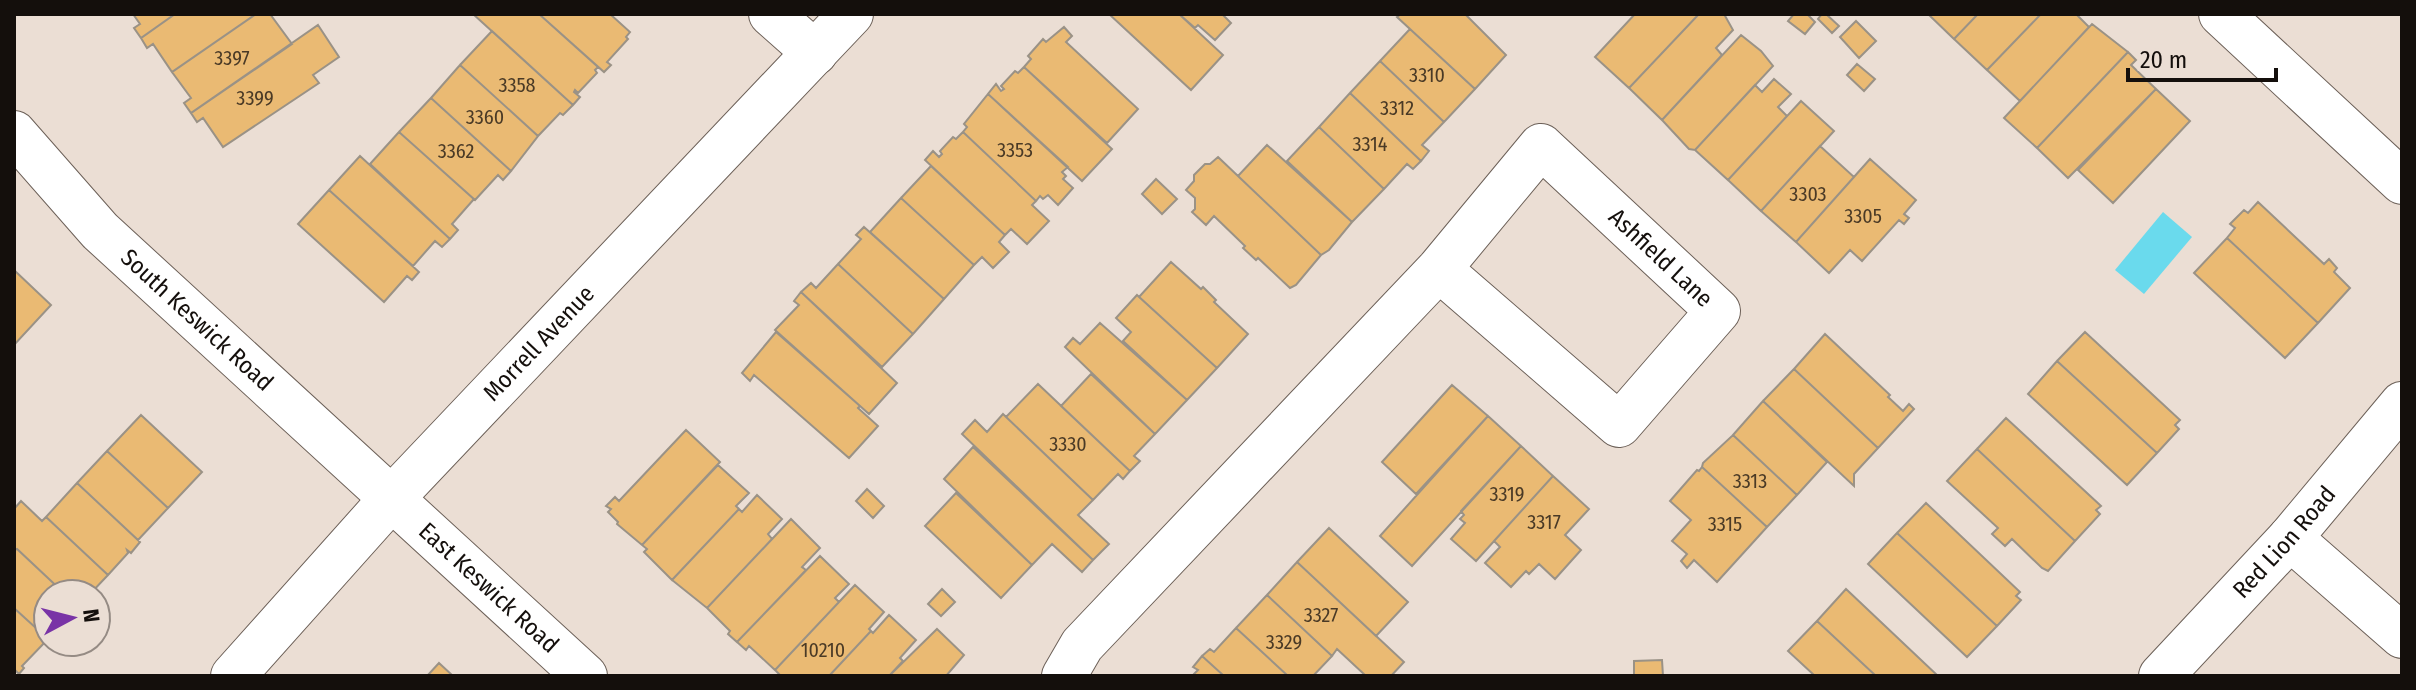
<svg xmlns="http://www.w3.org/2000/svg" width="2416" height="690" viewBox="0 0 2416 690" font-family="'Fira Sans Condensed',sans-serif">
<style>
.water{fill:#6adaed}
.building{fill:#eaba73;stroke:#9a9286;stroke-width:2}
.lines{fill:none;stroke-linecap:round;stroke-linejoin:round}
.street-casing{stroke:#6c6058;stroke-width:46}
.secondary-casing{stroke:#6c6058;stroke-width:46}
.street{stroke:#fff;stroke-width:44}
.secondary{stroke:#fff;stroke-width:44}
.labels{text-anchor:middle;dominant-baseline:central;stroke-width:6;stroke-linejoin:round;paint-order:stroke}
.number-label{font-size:20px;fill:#4a3a26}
.street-label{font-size:24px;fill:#140f0c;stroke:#ebded4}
</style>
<rect width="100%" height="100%" fill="#ebded4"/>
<path class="water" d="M 2163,212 L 2192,237 L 2144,294 L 2115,270 Z"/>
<path class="building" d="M 133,14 L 175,14 L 141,38 L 134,28 L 140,24 Z
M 175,14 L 256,14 L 172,72 L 153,44 L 147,48 L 141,38 Z
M 256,14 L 270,14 L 292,44 L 191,113 L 184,103 L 191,98 L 172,72 Z
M 473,14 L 539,14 L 598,67 L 595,70 L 597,73 L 578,93 L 575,90 L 574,92 L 580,97 L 573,105 Z
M 539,14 L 610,14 L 630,32 L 626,37 L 628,39 L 607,62 L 611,65 L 604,72 Z
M 1109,14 L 1179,14 L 1223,55 L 1191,90 Z
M 1179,14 L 1222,14 L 1231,23 L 1215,40 L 1198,25 L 1195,28 Z
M 1401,14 L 1465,14 L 1506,55 L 1475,89 L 1397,17 Z
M 1635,14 L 1699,14 L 1629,88 L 1595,57 Z
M 1699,14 L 1724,14 L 1733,30 L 1716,48 L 1722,55 L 1662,120 L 1629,88 Z
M 1794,14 L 1807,14 L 1815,22 L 1805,34 L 1788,21 Z
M 1822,14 L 1826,14 L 1839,26 L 1832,33 L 1818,19 Z
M 1928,14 L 1978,14 L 1954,39 Z
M 1978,14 L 2041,14 L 1987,70 L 1954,39 Z
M 2041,14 L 2076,14 L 2089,27 L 2020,101 L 1987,70 Z
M 1856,21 L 1876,41 L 1859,58 L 1840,37 Z
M 2092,24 L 2128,52 L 2037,148 L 2004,118 Z
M 318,25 L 339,57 L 313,75 L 319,83 L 223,147 L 203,118 L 197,122 L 191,113 Z
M 1064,27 L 1072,36 L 1066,42 L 1138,109 L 1107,143 L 1024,67 L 1031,59 L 1028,56 L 1043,39 L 1046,42 Z
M 1410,29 L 1475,89 L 1444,122 L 1380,61 Z
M 492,31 L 573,105 L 563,115 L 560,113 L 538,136 L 460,65 Z
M 1741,35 L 1761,51 L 1773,66 L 1695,150 L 1689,149 L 1662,120 Z
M 2128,52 L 2136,60 L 2131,65 L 2156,89 L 2068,178 L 2037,148 Z
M 1380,61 L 1444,122 L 1422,145 L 1429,151 L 1421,161 L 1350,93 Z
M 1857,64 L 1875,79 L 1864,91 L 1847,75 Z
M 460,65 L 538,136 L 511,171 L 431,98 Z
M 1024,67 L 1112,149 L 1082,181 L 988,94 L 996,84 L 1001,91 L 1004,89 L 1001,86 L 1015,71 L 1018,73 Z
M 1774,79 L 1791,94 L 1778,107 L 1787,116 L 1728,180 L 1695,150 L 1755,85 L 1762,92 Z
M 2156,89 L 2190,121 L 2113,203 L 2078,170 Z
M 1350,93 L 1421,161 L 1413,169 L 1407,164 L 1384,189 L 1319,127 Z
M 988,94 L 1068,167 L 1062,172 L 1066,176 L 1063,179 L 1073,188 L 1058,205 L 1048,195 L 1043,199 L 1040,196 L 1036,201 L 963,132 L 967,127 L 964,124 Z
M 431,98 L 511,171 L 503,180 L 498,175 L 475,200 L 399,132 Z
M 1801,101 L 1834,131 L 1761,211 L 1728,180 Z
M 1319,127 L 1384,189 L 1352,222 L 1287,161 Z
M 399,132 L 474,199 L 452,224 L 458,230 L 450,239 L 370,164 Z
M 963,132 L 1036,201 L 1032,205 L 1049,221 L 1027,244 L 1011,229 L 1005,235 L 925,160 L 933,151 L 939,157 L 942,154 L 940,151 L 953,137 L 956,139 Z
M 1267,145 L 1352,222 L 1329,250 L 1321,255 L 1238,176 Z
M 1820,146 L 1854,177 L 1796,242 L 1761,211 Z
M 360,156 L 450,239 L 442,247 L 435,241 L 413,266 L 329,190 Z
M 1218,157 L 1321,255 L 1296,285 L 1290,288 L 1258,258 L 1256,260 L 1243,248 L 1245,246 L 1214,216 L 1206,225 L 1192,212 L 1195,209 L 1195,198 L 1186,190 L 1194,181 L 1194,175 L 1205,164 L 1210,164 Z
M 1870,159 L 1916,200 L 1904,214 L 1909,218 L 1904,224 L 1899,220 L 1862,261 L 1850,250 L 1829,273 L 1796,242 Z
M 931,166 L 1005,235 L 999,242 L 1009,252 L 993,268 L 982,257 L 974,265 L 901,198 Z
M 1156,179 L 1177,199 L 1162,214 L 1142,194 Z
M 329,190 L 419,272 L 412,280 L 407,276 L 384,302 L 298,224 Z
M 901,198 L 974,265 L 944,299 L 870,232 Z
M 2258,202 L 2324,264 L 2329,259 L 2337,268 L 2334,272 L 2350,288 L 2318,323 L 2227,238 L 2235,228 L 2230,224 L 2244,210 L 2248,213 Z
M 864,227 L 944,299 L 913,334 L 838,264 L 861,239 L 856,235 Z
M 2227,238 L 2318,323 L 2285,358 L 2194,273 Z
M 1171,262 L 1201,289 L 1203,287 L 1216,300 L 1214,302 L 1248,334 L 1217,368 L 1139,297 Z
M 838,264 L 913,334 L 882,367 L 801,292 L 811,283 L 816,288 Z
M 14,270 L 51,305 L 14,345 Z
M 801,292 L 897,383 L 869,414 L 775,330 L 799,305 L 794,301 Z
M 1137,295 L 1217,368 L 1187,400 L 1123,341 L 1131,332 L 1116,318 Z
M 1100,323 L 1187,400 L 1155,434 L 1065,347 L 1073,338 L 1080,344 Z
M 776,332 L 860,406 L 858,408 L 878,426 L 849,458 L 754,375 L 750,381 L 742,373 Z
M 2085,332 L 2180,420 L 2175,425 L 2179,429 L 2157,453 L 2057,361 Z
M 1825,334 L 1890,395 L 1888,397 L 1903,411 L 1909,404 L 1914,409 L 1878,448 L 1794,369 Z
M 2057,361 L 2157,453 L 2127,485 L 2028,394 Z
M 1794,369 L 1878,448 L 1854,474 L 1854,486 L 1763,401 Z
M 1091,374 L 1155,434 L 1134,456 L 1140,461 L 1130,471 L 1061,406 Z
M 1038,384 L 1130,471 L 1123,479 L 1118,474 L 1093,500 L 1006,417 Z
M 1452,385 L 1488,416 L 1416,494 L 1382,462 Z
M 1763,401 L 1827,462 L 1797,495 L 1733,435 Z
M 1003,414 L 1093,500 L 1078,515 L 1109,544 L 1093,560 L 962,434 L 975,420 L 987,432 Z
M 141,415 L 202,472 L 168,508 L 107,451 Z
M 1488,416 L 1521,446 L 1412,566 L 1380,536 Z
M 2006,418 L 2101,506 L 2096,510 L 2100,514 L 2075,541 L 1977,449 Z
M 686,430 L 720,462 L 642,545 L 617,524 L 618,522 L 608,512 L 611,509 L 606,506 L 615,497 L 619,501 Z
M 1733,435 L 1797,495 L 1767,527 L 1702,467 L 1703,463 Z
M 1521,446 L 1553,476 L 1476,561 L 1451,539 L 1465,523 L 1460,519 L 1464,515 L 1461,511 Z
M 973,447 L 1093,560 L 1082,572 L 1052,544 L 1032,565 L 944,479 Z
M 1977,449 L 2075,541 L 2048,571 L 2042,568 L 2012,539 L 2005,546 L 1992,534 L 1998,528 L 1947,481 Z
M 107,451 L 168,508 L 138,540 L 77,483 Z
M 718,465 L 749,493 L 736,506 L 739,509 L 672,580 L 644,552 L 647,549 L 642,545 Z
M 1702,467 L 1767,527 L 1717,582 L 1694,560 L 1687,568 L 1681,561 L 1687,554 L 1672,541 L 1691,520 L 1670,501 L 1697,470 L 1699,471 Z
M 1553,476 L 1589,509 L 1565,535 L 1581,550 L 1555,579 L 1539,564 L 1529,574 L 1526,571 L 1511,587 L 1485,563 L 1500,547 L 1494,541 Z
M 77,483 L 140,542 L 131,553 L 127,550 L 128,553 L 108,575 L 46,517 Z
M 867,489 L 884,506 L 873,518 L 856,501 Z
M 956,493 L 1032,565 L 1001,598 L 925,526 Z
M 757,495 L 782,519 L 768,534 L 772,539 L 707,608 L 672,580 L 739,509 L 742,512 Z
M 21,501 L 42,521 L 46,517 L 108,575 L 90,594 L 65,594 L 17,549 L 14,550 L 14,509 Z
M 1926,503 L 2020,592 L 2016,596 L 2021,600 L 1997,626 L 1897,533 Z
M 791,519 L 820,548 L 802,567 L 806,570 L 737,642 L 728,634 L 730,631 L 707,608 Z
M 1329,528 L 1408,602 L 1376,636 L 1297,562 Z
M 1897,533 L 1997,626 L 1967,657 L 1868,564 Z
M 17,549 L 65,594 L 48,594 L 48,639 L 14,608 L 14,550 Z
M 820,556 L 849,584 L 835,598 L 839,602 L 775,670 L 749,646 L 746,650 L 737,642 Z
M 1297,562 L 1404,662 L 1391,676 L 1366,676 L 1337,649 L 1332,656 L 1267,595 Z
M 855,585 L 884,612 L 869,629 L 871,631 L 829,676 L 781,676 L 775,670 Z
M 942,589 L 955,602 L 941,616 L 928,604 Z
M 1846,589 L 1938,676 L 1876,676 L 1817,621 Z
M 1267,595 L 1332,656 L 1313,676 L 1288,676 L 1236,628 Z
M 14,608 L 48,639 L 22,666 L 24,668 L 19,674 L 14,669 Z
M 889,615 L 916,640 L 900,658 L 903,661 L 889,676 L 829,676 L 871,631 L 873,633 Z
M 1817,621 L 1876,676 L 1815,676 L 1788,651 Z
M 1236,628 L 1288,676 L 1224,676 L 1202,656 L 1210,649 L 1214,652 Z
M 937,629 L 964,655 L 946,676 L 889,676 Z
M 1202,656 L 1224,676 L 1192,676 L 1198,670 L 1193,667 Z
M 1662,660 L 1663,676 L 1634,676 L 1634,661 Z
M 439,663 L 453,676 L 427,676 Z"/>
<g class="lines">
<defs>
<g id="street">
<path d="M 771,14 L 815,53"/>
<path d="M 2221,14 L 2402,182"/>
<path id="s1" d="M 14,133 L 100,231 L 585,676"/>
<path d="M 2290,538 L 2402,636"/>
<path id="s2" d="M 1064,676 L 1082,645 L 1439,269 L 1541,146 L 1718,311 L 1619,425 L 1439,269"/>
</g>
<g id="secondary">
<path id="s3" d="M 233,676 L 392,498 L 851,14"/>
<path id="s4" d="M 2161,676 L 2290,538 L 2402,404"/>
</g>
</defs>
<use href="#street" class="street-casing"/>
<use href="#secondary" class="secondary-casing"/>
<use href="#street" class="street"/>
<use href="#secondary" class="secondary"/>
</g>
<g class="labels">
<g class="number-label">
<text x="232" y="58">3397</text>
<text x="1427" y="75">3310</text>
<text x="517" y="85">3358</text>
<text x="255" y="98">3399</text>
<text x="1397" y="108">3312</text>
<text x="485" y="117">3360</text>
<text x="1370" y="144">3314</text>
<text x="1015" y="150">3353</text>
<text x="456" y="151">3362</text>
<text x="1808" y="194">3303</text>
<text x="1863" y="216">3305</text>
<text x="1068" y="444">3330</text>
<text x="1750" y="481">3313</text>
<text x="1507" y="494">3319</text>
<text x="1544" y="522">3317</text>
<text x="1725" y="524">3315</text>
<text x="1321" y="615">3327</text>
<text x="1284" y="642">3329</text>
<text x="823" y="650">10210</text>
</g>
<g class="street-label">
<text stroke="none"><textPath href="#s2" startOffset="878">Ashfield Lane</textPath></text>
<text stroke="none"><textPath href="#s1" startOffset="262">South Keswick Road</textPath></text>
<text stroke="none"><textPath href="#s3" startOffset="452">Morrell Avenue</textPath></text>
<text stroke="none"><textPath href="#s4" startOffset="182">Red Lion Road</textPath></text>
<text stroke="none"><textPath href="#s1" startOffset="658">East Keswick Road</textPath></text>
</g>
</g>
<rect width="2416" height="690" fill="none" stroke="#140f0c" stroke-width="32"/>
<g transform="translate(72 618) rotate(83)"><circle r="38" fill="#ebded4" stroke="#958b84" stroke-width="2"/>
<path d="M0-6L14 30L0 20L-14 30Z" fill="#7933a6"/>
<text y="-12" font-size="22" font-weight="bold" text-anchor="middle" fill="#140f0c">N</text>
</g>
<path d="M2128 68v12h148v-12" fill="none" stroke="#140f0c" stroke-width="4"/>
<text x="2140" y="68" font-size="24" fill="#140f0c" stroke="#ebded4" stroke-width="6" paint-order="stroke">20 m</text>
</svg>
